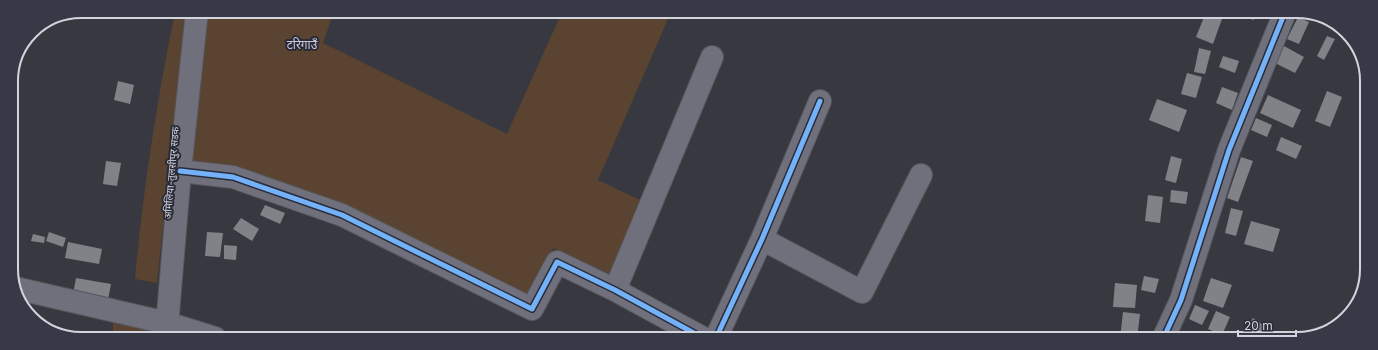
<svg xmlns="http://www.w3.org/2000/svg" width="1378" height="350" viewBox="0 0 1378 350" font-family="Inter,'Noto Sans Devanagari',sans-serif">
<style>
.green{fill:#5a4330}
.building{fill:#818288}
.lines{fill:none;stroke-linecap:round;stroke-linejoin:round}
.minor-casing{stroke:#55565b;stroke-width:24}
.major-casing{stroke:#55565b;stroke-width:24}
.minor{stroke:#6f707c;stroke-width:22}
.major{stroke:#6f707c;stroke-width:22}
.cycleway-casing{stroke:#2b2c39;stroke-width:8}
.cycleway{stroke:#73b2f8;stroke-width:5}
.labels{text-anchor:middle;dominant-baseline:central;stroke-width:4;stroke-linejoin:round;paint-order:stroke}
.street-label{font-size:10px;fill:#d3d4dd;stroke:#2b2c39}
.quarter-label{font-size:12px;fill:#c7c8d9;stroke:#2b2c39}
.rim{fill:none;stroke:#d3d4dd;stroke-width:2}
</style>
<rect width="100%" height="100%" fill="#383940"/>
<path class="green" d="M 207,11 L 334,11 L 323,43 L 507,134 L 562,12 L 671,12 L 598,180 L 644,202 L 610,274 L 553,248 L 528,295 L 190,165 Z
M 175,12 L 185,13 L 157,283 L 135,279 C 143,190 157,100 175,12 Z
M 113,323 L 150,329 L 150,338 L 113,338 Z"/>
<path class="building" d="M 1206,12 L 1214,12 L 1223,16 L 1213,44 L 1196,37 Z
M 1232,12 L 1256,12 L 1254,20 L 1231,14 Z
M 1298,17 L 1309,22 L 1299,44 L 1287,39 Z
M 1327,36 L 1335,39 L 1324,60 L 1317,56 Z
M 1284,46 L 1304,57 L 1295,73 L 1275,63 Z
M 1199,48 L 1211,51 L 1205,74 L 1194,72 Z
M 1223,56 L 1239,61 L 1235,73 L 1219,67 Z
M 1187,73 L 1202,77 L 1196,98 L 1181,94 Z
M 118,81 L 134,85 L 130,104 L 114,100 Z
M 1222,87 L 1238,93 L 1232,110 L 1216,103 Z
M 1327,91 L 1342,97 L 1330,127 L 1315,121 Z
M 1268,95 L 1301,110 L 1293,128 L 1260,113 Z
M 1157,99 L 1187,110 L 1179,132 L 1149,120 Z
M 1256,118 L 1272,125 L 1267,137 L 1251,130 Z
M 1281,137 L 1302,146 L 1296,159 L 1276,150 Z
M 1171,156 L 1182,159 L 1176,183 L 1165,180 Z
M 1241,157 L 1253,161 L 1238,202 L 1227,198 Z
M 106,161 L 121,163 L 117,186 L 103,184 Z
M 1171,190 L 1188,192 L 1186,204 L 1170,202 Z
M 1148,195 L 1163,197 L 1160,223 L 1145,221 Z
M 265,205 L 285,213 L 280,224 L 260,215 Z
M 1231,208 L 1243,211 L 1236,236 L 1225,233 Z
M 241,218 L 259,229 L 252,241 L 233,229 Z
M 1251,221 L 1280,229 L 1273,252 L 1244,244 Z
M 49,232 L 66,238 L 63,247 L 46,241 Z
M 207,232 L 223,233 L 220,257 L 205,256 Z
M 33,234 L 45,237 L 44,243 L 31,241 Z
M 68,242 L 102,249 L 99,264 L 65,258 Z
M 224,245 L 237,246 L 236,260 L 224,259 Z
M 1144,276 L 1159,279 L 1155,293 L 1141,290 Z
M 76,278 L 111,284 L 108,300 L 73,294 Z
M 1211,278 L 1232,285 L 1223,308 L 1203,301 Z
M 1115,283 L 1137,285 L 1135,308 L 1113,307 Z
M 1195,305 L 1209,311 L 1202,325 L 1189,319 Z
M 1216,311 L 1230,317 L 1222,335 L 1208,329 Z
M 1123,312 L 1140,314 L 1137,339 L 1120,339 Z
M 1253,318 L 1266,327 L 1257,339 L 1249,339 L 1242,334 Z"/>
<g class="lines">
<defs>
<path id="minor" d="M 180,171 L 233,177 L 342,215 L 532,309 L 557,262 L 615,290 L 703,338
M 762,239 L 862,292 L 921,175
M 15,288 L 167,323 L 215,338
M 615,290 L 712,57
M 716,338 L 762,239 L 820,101
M 1163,339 L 1181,300 L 1229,150 L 1285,12"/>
<path id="major" d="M 166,338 L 180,171 L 197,11"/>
</defs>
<use href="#minor" class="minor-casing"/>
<use href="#major" class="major-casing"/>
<use href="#minor" class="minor"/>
<use href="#major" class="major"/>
<defs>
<path id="cycleway" d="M 180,171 L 233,177 L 342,215 L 532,309 L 557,262 L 615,290 L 703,338
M 716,338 L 762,239 L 820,101
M 1163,339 L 1181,300 L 1229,150 L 1285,12"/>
</defs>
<use href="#cycleway" class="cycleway-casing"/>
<use href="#cycleway" class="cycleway"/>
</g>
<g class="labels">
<g class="street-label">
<text transform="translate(171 173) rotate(-85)">अमिलिया-तुलसीपुर सडक</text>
</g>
<g class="quarter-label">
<text x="302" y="44">टरिगाउँ</text>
</g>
</g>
<path d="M0 0H1378V350H0ZM81 18H1297A63 63 0 0 1 1360 81V269A63 63 0 0 1 1297 332H81A63 63 0 0 1 18 269V81A63 63 0 0 1 81 18Z" fill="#383946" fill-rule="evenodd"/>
<path class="rim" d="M81 18H1297A63 63 0 0 1 1360 81V269A63 63 0 0 1 1297 332H81A63 63 0 0 1 18 269V81A63 63 0 0 1 81 18Z"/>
<path d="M1238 330v6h58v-6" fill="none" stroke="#d3d4dd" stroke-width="2"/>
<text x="1244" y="330" font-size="12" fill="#d3d4dd" stroke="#2b2c39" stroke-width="3" paint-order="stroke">20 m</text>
</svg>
